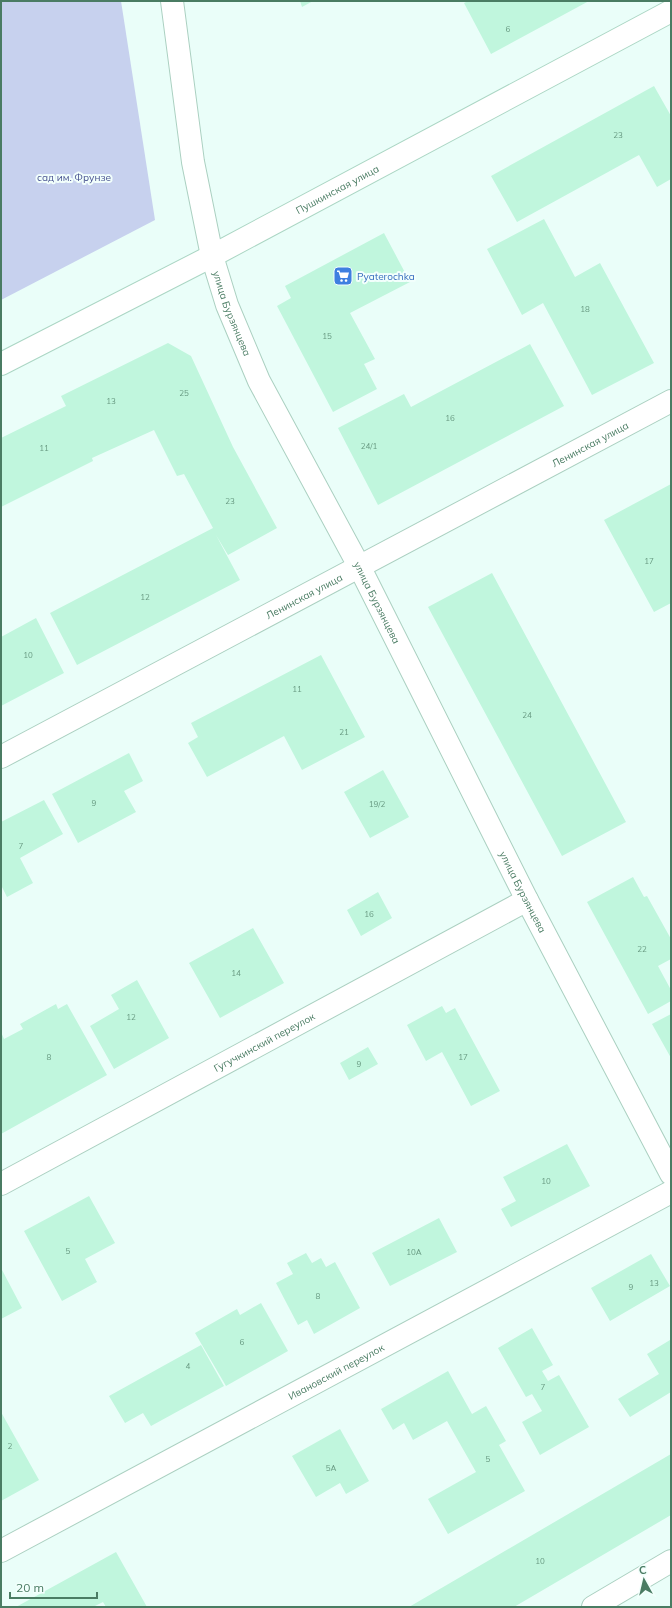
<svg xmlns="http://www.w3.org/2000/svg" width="672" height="1608" viewBox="0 0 672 1608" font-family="Mulish,sans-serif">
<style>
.green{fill:#c7d1ee}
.building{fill:#c0f6dd}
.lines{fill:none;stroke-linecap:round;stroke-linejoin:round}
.minor-casing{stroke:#abd0c1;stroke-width:24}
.tertiary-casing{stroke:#abd0c1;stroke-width:24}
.secondary-casing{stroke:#abd6c4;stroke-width:24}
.minor{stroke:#fff;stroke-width:22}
.tertiary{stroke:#fff;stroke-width:22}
.secondary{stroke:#fff;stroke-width:22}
.labels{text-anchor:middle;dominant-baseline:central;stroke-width:4;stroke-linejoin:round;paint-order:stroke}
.number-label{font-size:8px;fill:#689a82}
.park-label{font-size:10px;fill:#46518f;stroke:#f2fffc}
.street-label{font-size:10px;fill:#4a7c63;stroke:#f2fffc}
.shop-label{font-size:10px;fill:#366cbe;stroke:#f2fffc;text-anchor:start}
</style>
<rect width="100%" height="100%" fill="#eafef9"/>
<path class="green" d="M 1,1 L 121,1 L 155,220 L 1,300 Z"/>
<path class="building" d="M 300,1 L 313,1 L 302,7 Z
M 468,1 L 589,1 L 491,54 L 464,3 Z
M 654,86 L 671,116 L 671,179 L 657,187 L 639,155 L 517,222 L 491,176 Z
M 544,219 L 575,277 L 600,263 L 654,363 L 592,395 L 543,303 L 522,315 L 487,249 Z
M 384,233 L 410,282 L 350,313 L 375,359 L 364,364 L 377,389 L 333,412 L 277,306 L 291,298 L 285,286 Z
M 168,343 L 191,356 L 233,447 L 277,528 L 228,555 L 216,535 L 240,580 L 77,665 L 50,613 L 213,528 L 184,474 L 177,476 L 154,430 L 92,458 L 93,461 L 1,507 L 1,438 L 66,406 L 61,396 Z
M 530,344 L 564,406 L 378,505 L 338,428 L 404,394 L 411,407 Z
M 671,484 L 671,603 L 654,612 L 604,520 Z
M 492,573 L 626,822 L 562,856 L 428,607 Z
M 36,618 L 64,673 L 1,706 L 1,637 Z
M 321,655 L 365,737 L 302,770 L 284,736 L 207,777 L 188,743 L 198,737 L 191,723 Z
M 129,753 L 143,781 L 124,791 L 136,812 L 78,843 L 52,794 Z
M 383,770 L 409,817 L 370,838 L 344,792 Z
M 44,800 L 63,834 L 20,858 L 33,883 L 7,897 L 1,885 L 1,822 Z
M 633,877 L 644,897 L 647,896 L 671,939 L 671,959 L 658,966 L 671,990 L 671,1001 L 648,1014 L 587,902 Z
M 378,892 L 392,918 L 361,936 L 347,910 Z
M 253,928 L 284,983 L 220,1018 L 189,963 Z
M 137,980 L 169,1038 L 114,1069 L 90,1026 L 119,1009 L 111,995 Z
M 56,1004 L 58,1009 L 67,1004 L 107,1075 L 1,1134 L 1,1032 L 4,1039 L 23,1029 L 20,1024 Z
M 442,1006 L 446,1013 L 455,1008 L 500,1091 L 471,1106 L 442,1052 L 426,1061 L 407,1025 Z
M 671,1014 L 671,1058 L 652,1024 Z
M 368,1047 L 378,1064 L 349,1080 L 340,1063 Z
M 567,1144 L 590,1186 L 511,1227 L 501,1209 L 516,1201 L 503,1177 Z
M 89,1196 L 115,1243 L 85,1259 L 97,1282 L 62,1301 L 24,1231 Z
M 439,1218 L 457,1252 L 390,1286 L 372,1253 Z
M 306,1253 L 312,1263 L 321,1258 L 326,1267 L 335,1262 L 360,1308 L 314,1334 L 307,1320 L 298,1325 L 276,1283 L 293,1274 L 287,1263 Z
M 651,1254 L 670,1286 L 610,1321 L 591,1288 Z
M 1,1268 L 22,1308 L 1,1319 Z
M 261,1303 L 288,1351 L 226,1386 L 195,1333 L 237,1309 L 240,1315 Z
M 532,1328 L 553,1365 L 542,1371 L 548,1381 L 559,1375 L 589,1427 L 540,1455 L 522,1422 L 542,1411 L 532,1394 L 526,1397 L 498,1348 Z
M 670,1340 L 671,1392 L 630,1417 L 618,1399 L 659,1374 L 647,1354 Z
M 201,1345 L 224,1386 L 151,1426 L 143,1413 L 125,1423 L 109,1396 Z
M 448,1371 L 472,1414 L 486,1406 L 506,1441 L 499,1445 L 525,1491 L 448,1534 L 428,1499 L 476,1472 L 447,1421 L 413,1440 L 404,1423 L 393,1430 L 381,1409 Z
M 1,1412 L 39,1480 L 1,1501 Z
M 340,1429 L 369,1481 L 346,1494 L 340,1483 L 316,1497 L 292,1456 Z
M 671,1454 L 671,1515 L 514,1607 L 409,1607 Z
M 116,1552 L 147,1607 L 106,1607 L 103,1602 L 93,1607 L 16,1607 Z"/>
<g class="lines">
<defs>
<g id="minor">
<path id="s1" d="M 1,1184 L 527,900"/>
<path id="s2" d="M 1,1551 L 671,1192"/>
<path d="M 593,1607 L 671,1561"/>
</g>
<g id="tertiary">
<path id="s3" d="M 172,1 L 193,162 L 212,256 L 227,305 L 259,381 L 359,566 L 527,900 L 671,1174"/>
<path id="s4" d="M 1,757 L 671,401"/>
</g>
<g id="secondary">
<path id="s5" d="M 1,364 L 212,256 L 671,11"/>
</g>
</defs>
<use href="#minor" class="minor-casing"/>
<use href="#tertiary" class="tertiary-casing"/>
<use href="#secondary" class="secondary-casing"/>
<use href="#minor" class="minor"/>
<use href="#tertiary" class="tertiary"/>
<use href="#secondary" class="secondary"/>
</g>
<defs>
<symbol id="supermarket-square" viewBox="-11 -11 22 22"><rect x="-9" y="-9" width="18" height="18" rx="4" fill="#3f7fe0" stroke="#f2fffc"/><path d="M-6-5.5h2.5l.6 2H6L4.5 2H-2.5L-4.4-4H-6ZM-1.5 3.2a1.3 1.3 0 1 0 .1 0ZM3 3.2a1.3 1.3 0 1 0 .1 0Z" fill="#fff"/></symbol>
</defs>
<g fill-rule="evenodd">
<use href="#supermarket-square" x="332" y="265" width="22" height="22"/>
</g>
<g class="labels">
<g class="number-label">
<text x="508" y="29">6</text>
<text x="618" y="135">23</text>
<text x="585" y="309">18</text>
<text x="327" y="336">15</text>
<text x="184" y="393">25</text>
<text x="111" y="401">13</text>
<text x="450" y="418">16</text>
<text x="369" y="446">24/1</text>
<text x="44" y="448">11</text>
<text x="230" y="501">23</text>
<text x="649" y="561">17</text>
<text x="145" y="597">12</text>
<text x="28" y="655">10</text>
<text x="297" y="689">11</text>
<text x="527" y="715">24</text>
<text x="344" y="732">21</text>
<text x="94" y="803">9</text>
<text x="377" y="804">19/2</text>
<text x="21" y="846">7</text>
<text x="369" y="914">16</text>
<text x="642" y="949">22</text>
<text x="236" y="973">14</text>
<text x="131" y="1017">12</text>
<text x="49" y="1057">8</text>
<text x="463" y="1057">17</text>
<text x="359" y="1064">9</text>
<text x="546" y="1181">10</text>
<text x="68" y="1251">5</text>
<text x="414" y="1252">10А</text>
<text x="654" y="1283">13</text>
<text x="631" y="1287">9</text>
<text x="318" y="1296">8</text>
<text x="242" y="1342">6</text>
<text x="188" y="1366">4</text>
<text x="543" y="1387">7</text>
<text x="10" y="1446">2</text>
<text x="488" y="1459">5</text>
<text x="331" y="1468">5А</text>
<text x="540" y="1561">10</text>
</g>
<g class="park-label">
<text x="74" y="177">сад им. Фрунзе</text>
</g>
<g class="street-label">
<text stroke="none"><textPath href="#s5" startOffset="379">Пушкинская улица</textPath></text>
<text stroke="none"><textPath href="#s3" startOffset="319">улица Бурзянцева</textPath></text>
<text stroke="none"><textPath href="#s4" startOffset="667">Ленинская улица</textPath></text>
<text stroke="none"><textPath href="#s4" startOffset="343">Ленинская улица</textPath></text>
<text stroke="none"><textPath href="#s3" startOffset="643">улица Бурзянцева</textPath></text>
<text stroke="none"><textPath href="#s3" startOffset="967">улица Бурзянцева</textPath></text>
<text stroke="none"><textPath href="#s1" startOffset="299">Гугучкинский переулок</textPath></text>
<text stroke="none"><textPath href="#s2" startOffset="380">Ивановский переулок</textPath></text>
</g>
<g class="shop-label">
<text x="357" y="276">Pyaterochka</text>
</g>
</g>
<rect width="672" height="1608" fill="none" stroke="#4a7c63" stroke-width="4"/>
<g transform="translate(644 1580) rotate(352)" stroke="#f2fffc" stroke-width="3" paint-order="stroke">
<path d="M0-3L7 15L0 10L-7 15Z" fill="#4a7c63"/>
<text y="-6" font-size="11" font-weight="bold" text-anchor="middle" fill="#4a7c63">С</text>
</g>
<path d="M10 1592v6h87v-6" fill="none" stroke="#4a7c63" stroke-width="2"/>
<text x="16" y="1592" font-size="12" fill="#4a7c63" stroke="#f2fffc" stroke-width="3" paint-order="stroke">20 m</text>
</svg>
